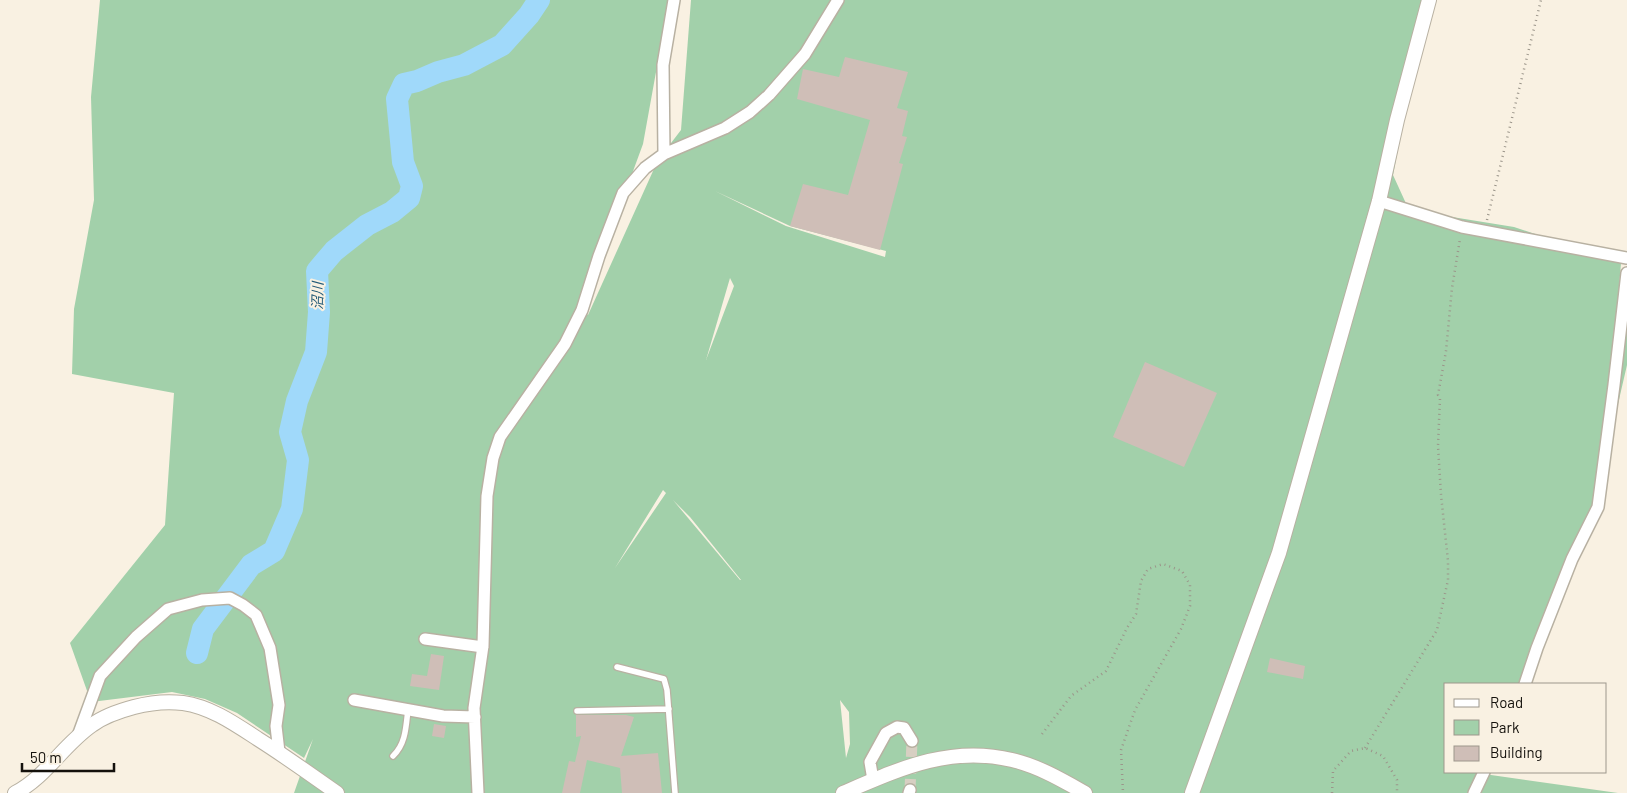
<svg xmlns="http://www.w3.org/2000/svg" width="1627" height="793" viewBox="0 0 1627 793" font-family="Barlow,'Noto Sans JP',sans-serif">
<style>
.green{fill:#a2d0aa;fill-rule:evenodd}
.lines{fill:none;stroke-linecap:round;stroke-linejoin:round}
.river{stroke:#a0d9fa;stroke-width:22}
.building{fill:#cfbeb7}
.minor-tunnel{stroke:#d7cfc2;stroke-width:11;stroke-dasharray:11 5.5;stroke-linecap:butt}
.service-casing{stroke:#b8b1a2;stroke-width:8}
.minor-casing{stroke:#b8b1a2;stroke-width:14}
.tertiary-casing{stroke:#b8b1a2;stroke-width:16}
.path{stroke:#9b958a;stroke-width:2.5;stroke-dasharray:1 4;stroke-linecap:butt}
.service{stroke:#fff;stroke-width:5.5}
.minor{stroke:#fff;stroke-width:11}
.tertiary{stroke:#fff;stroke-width:14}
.labels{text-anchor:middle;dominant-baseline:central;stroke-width:4;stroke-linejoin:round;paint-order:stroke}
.water-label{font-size:14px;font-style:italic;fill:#235a77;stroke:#f9f1e2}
</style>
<rect width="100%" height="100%" fill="#f9f1e2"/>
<path class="green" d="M 100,0 L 669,0 L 643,144 L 582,310 L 588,315 L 658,160 L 681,130 L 691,0 L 1425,0 L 1421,31 L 1393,175 L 1409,210 L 1514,227 L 1621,263 L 1617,313 L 1627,333 L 1627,365 L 1591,521 L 1521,684 L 1446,684 L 1446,772 L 1484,772 L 1484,774 L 1618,793 L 294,793 L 313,739 L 304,758 L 237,713 L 205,699 L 172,692 L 91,702 L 70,643 L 165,525 L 174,393 L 72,374 L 74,309 L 94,200 L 91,97 ZM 715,191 L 790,226 L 886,251 L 885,257 L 786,226 ZM 730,278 L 734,286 L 706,360 ZM 663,490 L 666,493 L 615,568 ZM 673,500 L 690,517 L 741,580 L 740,580 ZM 840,700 L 849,712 L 850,744 L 846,758 Z"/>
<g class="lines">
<path class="river" d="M 197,653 L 203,629 L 251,565 L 274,551 L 292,509 L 298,460 L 290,432 L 297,401 L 316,352 L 319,312 L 317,271 L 334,251 L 367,225 L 392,212 L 409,198 L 412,186 L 403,162 L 397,99 L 404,84 L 417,81 L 438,72 L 464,65 L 502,45 L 529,15 L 539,0"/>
</g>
<path class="building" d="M 845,57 L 908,72 L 897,108 L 908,111 L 902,136 L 907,137 L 899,163 L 903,164 L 880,250 L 790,226 L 803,184 L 848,195 L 870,120 L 797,99 L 803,69 L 839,77 Z
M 1145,362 L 1217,393 L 1184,467 L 1113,437 Z
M 431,654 L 444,656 L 439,690 L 410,686 L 412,674 L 427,676 Z
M 1270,658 L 1305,666 L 1303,679 L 1267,672 Z
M 576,715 L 626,715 L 634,717 L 621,756 L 658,753 L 662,793 L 622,793 L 620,768 L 587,760 L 580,793 L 562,793 L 569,761 L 575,762 L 581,736 L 576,737 Z
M 434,724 L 446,726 L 444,738 L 432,736 Z"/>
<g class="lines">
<path class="minor-tunnel" d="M 910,790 L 912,741"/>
<defs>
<path id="service" d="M 617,667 L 664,679 L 667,690 L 675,793
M 577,711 L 669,709
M 393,756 C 406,744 406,726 408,709"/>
<path id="minor" d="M 664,154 L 663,65 L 674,0
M 1379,201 L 1462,227 L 1627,258
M 425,639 L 483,647
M 1525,684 L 1537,648 L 1572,559 L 1598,507 L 1614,385 L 1627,273
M 354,700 L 443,716 L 475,717
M 78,736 L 100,676 L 136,637 L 168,609 L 202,600 L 230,598 L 243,605 L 256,615 L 270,648 L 279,705 L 276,726 L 279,752
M 873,780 L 870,762 L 886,733 L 897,727 L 904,728 L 912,741
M 478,793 L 474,708 L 483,646 L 487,496 L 493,458 L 500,437 L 565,344 L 582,310 L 599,256 L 623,193 L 645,168 L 664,154 L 725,128 L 750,112 L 769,95 L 805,54 L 838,0
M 909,793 L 910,790
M 1474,793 L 1484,772"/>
<path id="tertiary" d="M 15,793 C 46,777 63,745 92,725 C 104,716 119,711 134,707 C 149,703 167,701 183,703 C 211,707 235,724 258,739 C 285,756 311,775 337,793
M 843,793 C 899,769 950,745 1012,760 C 1038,766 1062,780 1085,793
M 1192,793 L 1279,553 L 1379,201 L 1397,120 L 1429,0"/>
</defs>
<use href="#service" class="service-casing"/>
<use href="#minor" class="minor-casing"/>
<use href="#tertiary" class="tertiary-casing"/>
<path class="path" d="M 1487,220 L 1541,0
M 1042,734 L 1071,696 L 1106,671 L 1127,628 L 1136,614 L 1141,581 L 1148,569 L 1163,564 L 1182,571 L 1190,585 L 1190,606 L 1181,629 L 1135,710 L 1121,750 L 1123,793
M 1365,748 L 1437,630 L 1448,580 L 1448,561 L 1441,495 L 1438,446 L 1440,398 L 1438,395 L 1446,351 L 1452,288 L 1460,239
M 1332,793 L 1333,771 L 1351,751 L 1365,748 L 1383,756 L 1397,780 L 1397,793"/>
<use href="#service" class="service"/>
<use href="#minor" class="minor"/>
<use href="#tertiary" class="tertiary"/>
</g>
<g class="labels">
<g class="water-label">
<text transform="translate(317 296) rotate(-89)">沼川</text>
</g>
</g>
<rect x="1444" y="683" width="162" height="90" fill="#f9f1e2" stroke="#9d978c"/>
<rect x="1454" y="699" width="25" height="8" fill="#ffffff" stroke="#9d978c"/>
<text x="1490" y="708" font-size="15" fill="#14110c">Road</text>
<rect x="1454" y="720" width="25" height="15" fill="#a2d0aa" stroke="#9d978c"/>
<text x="1490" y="733" font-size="15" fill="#14110c">Park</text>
<rect x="1454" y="746" width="25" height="15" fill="#cfbeb7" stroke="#9d978c"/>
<text x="1490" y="758" font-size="15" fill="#14110c">Building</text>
<path d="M22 763v8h92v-8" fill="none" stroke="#14110c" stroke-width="2.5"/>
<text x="30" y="763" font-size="15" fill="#14110c" stroke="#f9f1e2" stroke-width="4" paint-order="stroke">50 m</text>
</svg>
